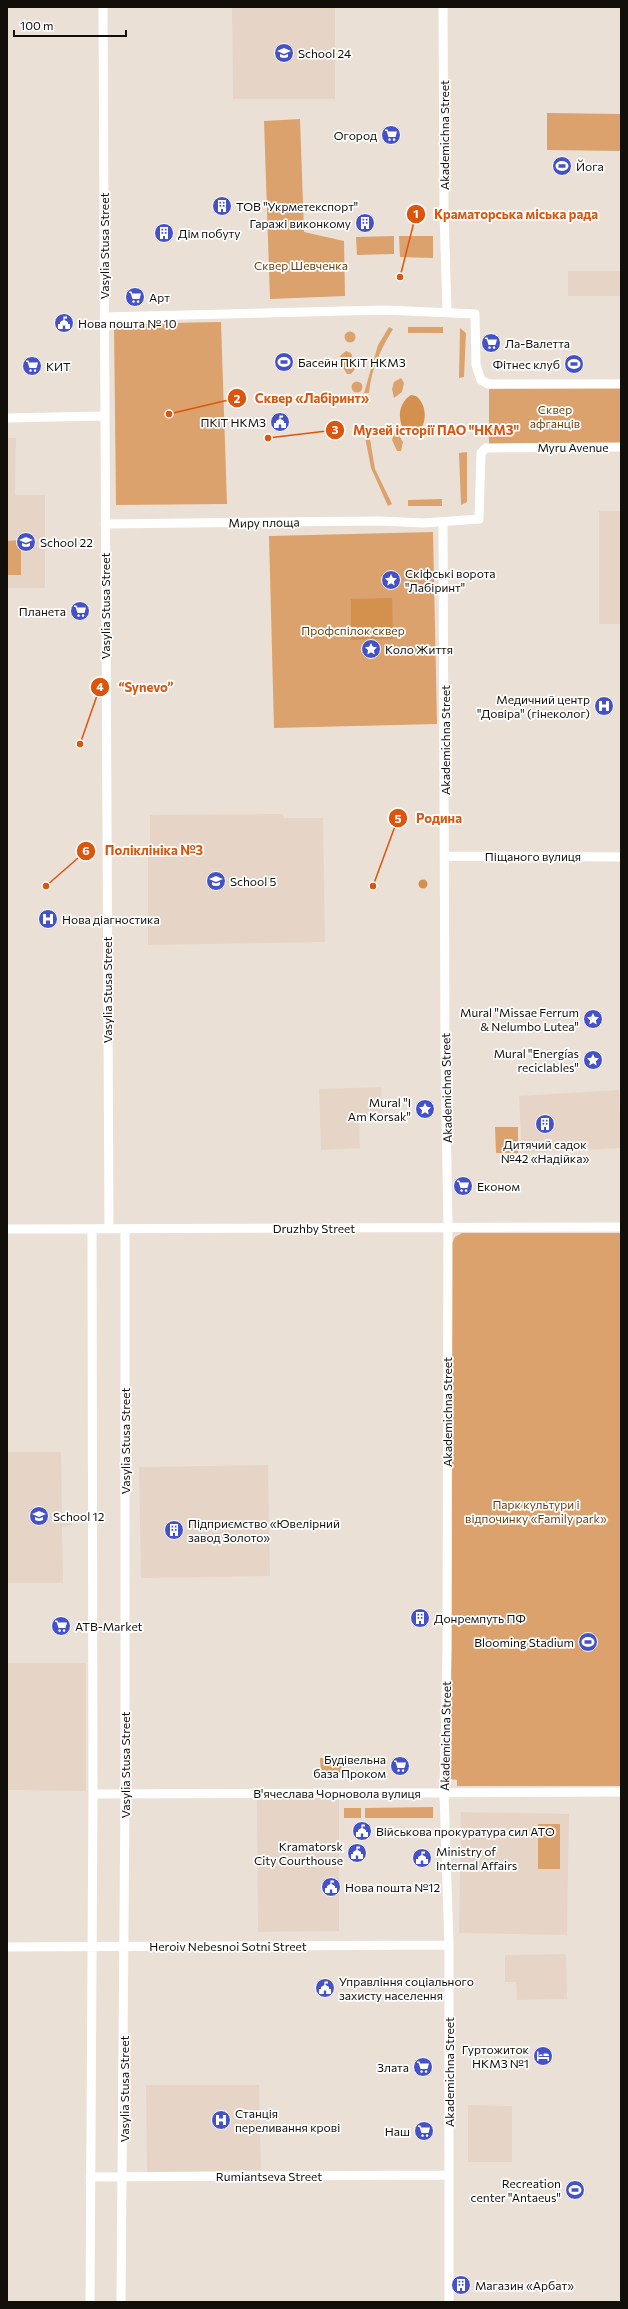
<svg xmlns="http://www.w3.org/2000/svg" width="628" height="2309" viewBox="0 0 628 2309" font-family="Commissioner,sans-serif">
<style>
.built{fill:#e6d5c6}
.green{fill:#dba26d}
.water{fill:#d4904d}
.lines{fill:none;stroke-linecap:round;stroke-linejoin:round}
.tertiary{stroke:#fff;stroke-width:9}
.labels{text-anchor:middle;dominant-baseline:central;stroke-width:3.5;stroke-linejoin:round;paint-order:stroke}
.poi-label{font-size:12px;fill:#120f0b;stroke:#fff;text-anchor:start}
.street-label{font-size:12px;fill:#120f0b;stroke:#fff}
.park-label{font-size:12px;fill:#6c3f0b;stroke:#fff}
.leader{fill:none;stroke:#dd550c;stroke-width:1.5}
.callout-dot{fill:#dd550c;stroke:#fff;stroke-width:1.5}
.mark-label{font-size:12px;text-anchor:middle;font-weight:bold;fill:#fff}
.callout-label{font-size:13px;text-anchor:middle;font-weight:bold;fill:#dd550c;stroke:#fff;stroke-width:3.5;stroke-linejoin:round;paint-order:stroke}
</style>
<rect width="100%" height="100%" fill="#ebe0d6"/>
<path class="built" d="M 232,7 L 335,7 L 335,99 L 233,99 Z
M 568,271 L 621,271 L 621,296 L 568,296 Z
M 7,438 L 16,438 L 15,495 L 45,495 L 45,588 L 7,588 Z
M 599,511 L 621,511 L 621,624 L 599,624 Z
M 283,814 L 284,818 L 323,818 L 325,942 L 148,945 L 148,848 L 150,848 L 150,815 Z
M 381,1087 L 382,1115 L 359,1116 L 360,1148 L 321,1150 L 319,1089 Z
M 619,1090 L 621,1148 L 522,1153 L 519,1096 Z
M 7,1452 L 61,1452 L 62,1513 L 70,1514 L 72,1518 L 72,1525 L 62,1527 L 63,1583 L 7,1583 Z
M 268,1465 L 270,1576 L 141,1578 L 139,1467 Z
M 7,1663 L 86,1663 L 86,1791 L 7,1790 Z
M 339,1797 L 339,1931 L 258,1932 L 257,1800 Z
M 461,1812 L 569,1814 L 567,1935 L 459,1933 Z
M 566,1954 L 567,1999 L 517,2000 L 516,1982 L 505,1982 L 505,1955 Z
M 146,2085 L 259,2085 L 261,2170 L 147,2172 Z
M 468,2105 L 512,2106 L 512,2162 L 468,2162 Z"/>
<path class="green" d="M 547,113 L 621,114 L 621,151 L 547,150 Z
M 300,119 L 304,232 L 344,241 L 345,296 L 270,299 L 264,121 Z
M 394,236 L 394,254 L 357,255 L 356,237 Z
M 399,236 L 433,236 L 433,258 L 400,257 Z
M 221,322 L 227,504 L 116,505 L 114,324 Z
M 389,327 L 393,329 C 381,349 371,369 369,393 L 364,393 L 378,345 Z
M 408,327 L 443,327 L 443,333 L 408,333 Z
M 460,328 L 466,333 L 464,377 L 459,378 Z
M344.5 337a5.5 5.5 0 1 1 11 0a5.5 5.5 0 1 1-11 0Z
M 346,351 L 351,353 L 356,368 L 351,374 L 347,374 L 342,366 L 340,356 Z
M 401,378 L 404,383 L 402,392 L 394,398 L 392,389 L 394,382 Z
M351.5 387a5.5 5.5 0 1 1 11 0a5.5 5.5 0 1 1-11 0Z
M 621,388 L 621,444 L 489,444 L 489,389 Z
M 363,427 L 368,427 L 375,469 L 392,504 L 388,506 L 371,468 Z
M 397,432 L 403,442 L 401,451 L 397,451 L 392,440 L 394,433 Z
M 467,452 L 467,502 L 461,505 L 459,453 Z
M 442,499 L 442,506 L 408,506 L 408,500 Z
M 433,532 L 437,724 L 274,728 L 269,536 Z
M 21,540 L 21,575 L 7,575 L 7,541 Z
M 495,1127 L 518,1127 L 518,1153 L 496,1153 Z
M 462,1233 L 621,1233 L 621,1786 L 457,1786 L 457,1780 L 451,1779 L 452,1243 L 455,1237 Z
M 320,1758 L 345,1758 L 345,1773 L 321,1773 Z
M 433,1807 L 433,1818 L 365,1818 L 365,1808 Z
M 344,1808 L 361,1808 L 361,1818 L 344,1818 Z
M 538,1824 L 560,1824 L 560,1869 L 538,1869 Z"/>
<path class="water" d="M 411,395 L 416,396 C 428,405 428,428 414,435 L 405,432 C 397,420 398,403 411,395 Z
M 392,598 L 393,639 L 351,640 L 351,599 Z
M418.5 884a4.5 4.5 0 1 1 9 0a4.5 4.5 0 1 1-9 0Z"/>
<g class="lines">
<path class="tertiary" d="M 103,7 L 109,1229
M 443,7 L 444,212 L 447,312
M 104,317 L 384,310 L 475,314 L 476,365 L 481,380 L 488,384 L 621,384
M 7,418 L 104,416
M 443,522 L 445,1048 L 448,1228 L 447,1650 L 444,1793 L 449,1945 L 449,2302
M 105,524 L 380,521 L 423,523 L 479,519 L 481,453 L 486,448 L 621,447
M 445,856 L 621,857
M 7,1229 L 621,1227
M 93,1794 L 621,1792
M 7,1947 L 449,1945
M 90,2177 L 449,2175
M 90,2302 L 93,1794 L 92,1229
M 121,2302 L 125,1793 L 125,1229"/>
</g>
<defs>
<symbol id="school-disc" viewBox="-11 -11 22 22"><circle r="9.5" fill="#4552c7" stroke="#fff"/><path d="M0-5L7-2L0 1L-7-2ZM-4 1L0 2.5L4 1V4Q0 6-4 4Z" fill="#fff"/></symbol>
<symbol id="supermarket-disc" viewBox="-11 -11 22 22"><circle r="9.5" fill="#4552c7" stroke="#fff"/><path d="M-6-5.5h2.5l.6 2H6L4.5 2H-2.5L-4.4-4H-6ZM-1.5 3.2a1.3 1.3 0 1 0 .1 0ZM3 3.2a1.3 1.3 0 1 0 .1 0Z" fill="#fff"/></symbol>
<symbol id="stadium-disc" viewBox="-11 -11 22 22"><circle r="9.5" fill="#4552c7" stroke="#fff"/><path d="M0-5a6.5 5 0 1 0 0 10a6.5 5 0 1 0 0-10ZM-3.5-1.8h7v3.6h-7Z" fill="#fff"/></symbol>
<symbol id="building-disc" viewBox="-11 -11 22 22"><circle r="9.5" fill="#4552c7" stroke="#fff"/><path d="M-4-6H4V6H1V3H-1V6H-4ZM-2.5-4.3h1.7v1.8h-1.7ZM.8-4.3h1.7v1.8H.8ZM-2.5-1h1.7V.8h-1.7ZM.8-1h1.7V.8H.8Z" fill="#fff"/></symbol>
<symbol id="civic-disc" viewBox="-11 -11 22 22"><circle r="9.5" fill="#4552c7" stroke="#fff"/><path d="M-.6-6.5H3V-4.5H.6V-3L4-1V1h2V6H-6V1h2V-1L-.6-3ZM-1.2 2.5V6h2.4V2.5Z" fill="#fff"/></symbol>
<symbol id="sight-disc" viewBox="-11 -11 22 22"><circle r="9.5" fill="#4552c7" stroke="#fff"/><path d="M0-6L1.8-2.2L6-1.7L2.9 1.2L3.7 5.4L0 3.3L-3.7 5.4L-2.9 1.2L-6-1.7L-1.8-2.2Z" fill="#fff"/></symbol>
<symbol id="hospital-disc" viewBox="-11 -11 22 22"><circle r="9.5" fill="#4552c7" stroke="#fff"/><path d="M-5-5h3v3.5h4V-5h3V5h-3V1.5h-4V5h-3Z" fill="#fff"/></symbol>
<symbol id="hotel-disc" viewBox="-11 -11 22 22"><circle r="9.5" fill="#4552c7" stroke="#fff"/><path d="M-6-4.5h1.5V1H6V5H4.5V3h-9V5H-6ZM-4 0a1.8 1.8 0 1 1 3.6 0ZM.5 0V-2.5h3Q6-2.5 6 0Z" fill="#fff"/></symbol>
</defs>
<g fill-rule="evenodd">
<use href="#school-disc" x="273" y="42" width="22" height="22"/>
<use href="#supermarket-disc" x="380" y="124" width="22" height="22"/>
<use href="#stadium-disc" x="551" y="155" width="22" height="22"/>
<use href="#building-disc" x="211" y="195" width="22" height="22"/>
<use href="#building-disc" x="354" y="212" width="22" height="22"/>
<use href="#building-disc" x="153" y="222" width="22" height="22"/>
<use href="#supermarket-disc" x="124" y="286" width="22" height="22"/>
<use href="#civic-disc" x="53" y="312" width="22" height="22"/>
<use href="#supermarket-disc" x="480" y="332" width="22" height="22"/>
<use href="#stadium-disc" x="273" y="351" width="22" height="22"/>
<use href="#stadium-disc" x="563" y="353" width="22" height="22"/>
<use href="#supermarket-disc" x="21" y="355" width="22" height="22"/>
<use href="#civic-disc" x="269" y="411" width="22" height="22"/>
<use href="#school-disc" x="15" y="531" width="22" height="22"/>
<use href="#sight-disc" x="380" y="569" width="22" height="22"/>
<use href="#supermarket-disc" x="69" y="600" width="22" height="22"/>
<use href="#sight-disc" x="360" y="638" width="22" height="22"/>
<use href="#hospital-disc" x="593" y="695" width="22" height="22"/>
<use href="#school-disc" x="205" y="870" width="22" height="22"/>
<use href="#hospital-disc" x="37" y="908" width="22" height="22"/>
<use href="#sight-disc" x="582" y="1008" width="22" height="22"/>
<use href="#sight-disc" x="582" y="1049" width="22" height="22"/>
<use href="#sight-disc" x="414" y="1098" width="22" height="22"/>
<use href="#building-disc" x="534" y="1113" width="22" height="22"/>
<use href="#supermarket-disc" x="452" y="1175" width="22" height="22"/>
<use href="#school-disc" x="28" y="1505" width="22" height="22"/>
<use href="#building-disc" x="163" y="1519" width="22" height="22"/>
<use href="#building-disc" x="409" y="1607" width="22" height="22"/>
<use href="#supermarket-disc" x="50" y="1615" width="22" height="22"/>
<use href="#stadium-disc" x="577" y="1631" width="22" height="22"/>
<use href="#supermarket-disc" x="389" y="1755" width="22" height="22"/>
<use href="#civic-disc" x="351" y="1820" width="22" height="22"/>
<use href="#civic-disc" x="346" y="1842" width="22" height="22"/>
<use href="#civic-disc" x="411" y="1847" width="22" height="22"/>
<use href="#civic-disc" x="320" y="1876" width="22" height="22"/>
<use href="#civic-disc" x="314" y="1977" width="22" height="22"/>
<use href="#hotel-disc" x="532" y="2045" width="22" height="22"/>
<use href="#supermarket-disc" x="412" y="2056" width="22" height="22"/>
<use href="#hospital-disc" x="210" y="2109" width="22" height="22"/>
<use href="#supermarket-disc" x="413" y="2120" width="22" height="22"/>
<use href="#stadium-disc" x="564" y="2179" width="22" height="22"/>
<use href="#building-disc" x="450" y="2274" width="22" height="22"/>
</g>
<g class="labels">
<g class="poi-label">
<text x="298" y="53">School 24</text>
<text x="377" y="135" text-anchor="end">Огород</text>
<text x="576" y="166">Йога</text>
<text x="236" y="206">ТОВ "Укрметекспорт"</text>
<text x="351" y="223" text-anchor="end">Гаражі виконкому</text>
<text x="178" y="233">Дім побуту</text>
<text x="149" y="297">Арт</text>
<text x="78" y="323">Нова пошта № 10</text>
<text x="505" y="343">Ла-Валетта</text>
<text x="298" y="362">Басейн ПКіТ НКМЗ</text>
<text x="560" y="364" text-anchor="end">Фітнес клуб</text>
<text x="46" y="366">КИТ</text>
<text x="266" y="422" text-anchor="end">ПКіТ НКМЗ</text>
<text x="40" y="542">School 22</text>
<text x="405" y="573">Скіфські ворота<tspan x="405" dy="14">"Лабіринт"</tspan></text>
<text x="66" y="611" text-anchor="end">Планета</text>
<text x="385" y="649">Коло Життя</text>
<text x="590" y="699" text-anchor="end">Медичний центр<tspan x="590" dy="14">"Довіра" (гінеколог)</tspan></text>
<text x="230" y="881">School 5</text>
<text x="62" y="919">Нова діагностика</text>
<text x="579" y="1012" text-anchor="end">Mural "Missae Ferrum<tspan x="579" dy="14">&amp; Nelumbo Lutea"</tspan></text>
<text x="579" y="1053" text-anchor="end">Mural "Energías<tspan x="579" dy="14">reciclables"</tspan></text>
<text x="411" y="1102" text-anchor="end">Mural "I<tspan x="411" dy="14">Am Korsak"</tspan></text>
<text x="545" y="1144" text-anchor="middle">Дитячий садок<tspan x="545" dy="14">№42 «Надійка»</tspan></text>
<text x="477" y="1186">Економ</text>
<text x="53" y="1516">School 12</text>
<text x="188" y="1523">Підприємство «Ювелірний<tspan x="188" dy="14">завод Золото»</tspan></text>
<text x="434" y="1618">Донремпуть ПФ</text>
<text x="75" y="1626">ATB-Market</text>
<text x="574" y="1642" text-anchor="end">Blooming Stadium</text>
<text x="386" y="1759" text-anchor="end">Будівельна<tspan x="386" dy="14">база Проком</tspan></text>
<text x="376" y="1831">Військова прокуратура сил АТО</text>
<text x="343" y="1846" text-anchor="end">Kramatorsk<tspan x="343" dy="14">City Courthouse</tspan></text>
<text x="436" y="1851">Ministry of<tspan x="436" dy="14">Internal Affairs</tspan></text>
<text x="345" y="1887">Нова пошта №12</text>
<text x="339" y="1981">Управління соціального<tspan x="339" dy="14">захисту населення</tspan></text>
<text x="529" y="2049" text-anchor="end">Гуртожиток<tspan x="529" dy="14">НКМЗ №1</tspan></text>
<text x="409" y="2067" text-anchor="end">Злата</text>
<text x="235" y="2113">Станція<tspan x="235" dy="14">переливання крові</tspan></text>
<text x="410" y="2131" text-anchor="end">Наш</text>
<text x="561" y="2183" text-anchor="end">Recreation<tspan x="561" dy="14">center "Antaeus"</tspan></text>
<text x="475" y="2285">Магазин «Арбат»</text>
</g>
<g class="street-label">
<text transform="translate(444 135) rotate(-90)">Akademichna Street</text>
<text transform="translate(104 246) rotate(-90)">Vasylia Stusa Street</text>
<text x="573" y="447">Myru Avenue</text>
<text transform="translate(264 522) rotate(-1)">Миру площа</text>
<text transform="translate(105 606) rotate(-90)">Vasylia Stusa Street</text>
<text transform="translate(445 740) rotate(-90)">Akademichna Street</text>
<text x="533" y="856">Піщаного вулиця</text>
<text transform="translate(107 990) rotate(-90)">Vasylia Stusa Street</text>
<text transform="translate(446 1088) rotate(-91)">Akademichna Street</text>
<text x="314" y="1228">Druzhby Street</text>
<text transform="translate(447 1412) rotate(-90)">Akademichna Street</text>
<text transform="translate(125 1441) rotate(-90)">Vasylia Stusa Street</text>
<text transform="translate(445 1736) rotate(-89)">Akademichna Street</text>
<text transform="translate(125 1765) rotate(-90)">Vasylia Stusa Street</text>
<text x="337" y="1793">В'ячеслава Чорновола вулиця</text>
<text x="228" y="1946">Heroiv Nebesnoi Sotni Street</text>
<text transform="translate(449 2072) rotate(-90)">Akademichna Street</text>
<text transform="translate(124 2089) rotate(-90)">Vasylia Stusa Street</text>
<text x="269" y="2176">Rumiantseva Street</text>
</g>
<g class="park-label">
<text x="301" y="265">Сквер Шевченка</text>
<text x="555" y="409">Сквер<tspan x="555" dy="14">афганців</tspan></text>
<text x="353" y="630">Профспілок сквер</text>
<text x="536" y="1504">Парк культури і<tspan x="536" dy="14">відпочинку «Family park»</tspan></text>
</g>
</g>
<path class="leader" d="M400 277L416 214M169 414L237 398M268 438L335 430M80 744L100 687M373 886L398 818M46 886L86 851"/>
<g class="callout-dot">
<circle cx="400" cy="277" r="4"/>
<circle cx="169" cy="414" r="4"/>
<circle cx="268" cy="438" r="4"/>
<circle cx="80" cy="744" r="4"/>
<circle cx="373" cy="886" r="4"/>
<circle cx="46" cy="886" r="4"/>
<circle cx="416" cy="214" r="10"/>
<circle cx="237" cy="398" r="10"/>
<circle cx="335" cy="430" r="10"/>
<circle cx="100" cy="687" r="10"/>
<circle cx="398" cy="818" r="10"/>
<circle cx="86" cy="851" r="10"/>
</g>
<g class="mark-label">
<text x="416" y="218">1</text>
<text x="237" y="403">2</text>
<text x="335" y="434">3</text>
<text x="100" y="691">4</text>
<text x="398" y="823">5</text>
<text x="86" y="855">6</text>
</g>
<g class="callout-label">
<text x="516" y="219">Краматорська міська рада</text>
<text x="312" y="403">Сквер «Лабіринт»</text>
<text x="436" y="435">Музей історії ПАО "НКМЗ"</text>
<text x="146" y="692">“Synevo”</text>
<text x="439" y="823">Родина</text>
<text x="154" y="855">Поліклініка №3</text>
</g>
<rect width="628" height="2309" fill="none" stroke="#120f0b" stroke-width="16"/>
<path d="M14 30v6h112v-6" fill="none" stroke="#120f0b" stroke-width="2"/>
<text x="20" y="30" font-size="12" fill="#120f0b" stroke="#ffffff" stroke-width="3" paint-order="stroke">100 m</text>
</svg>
